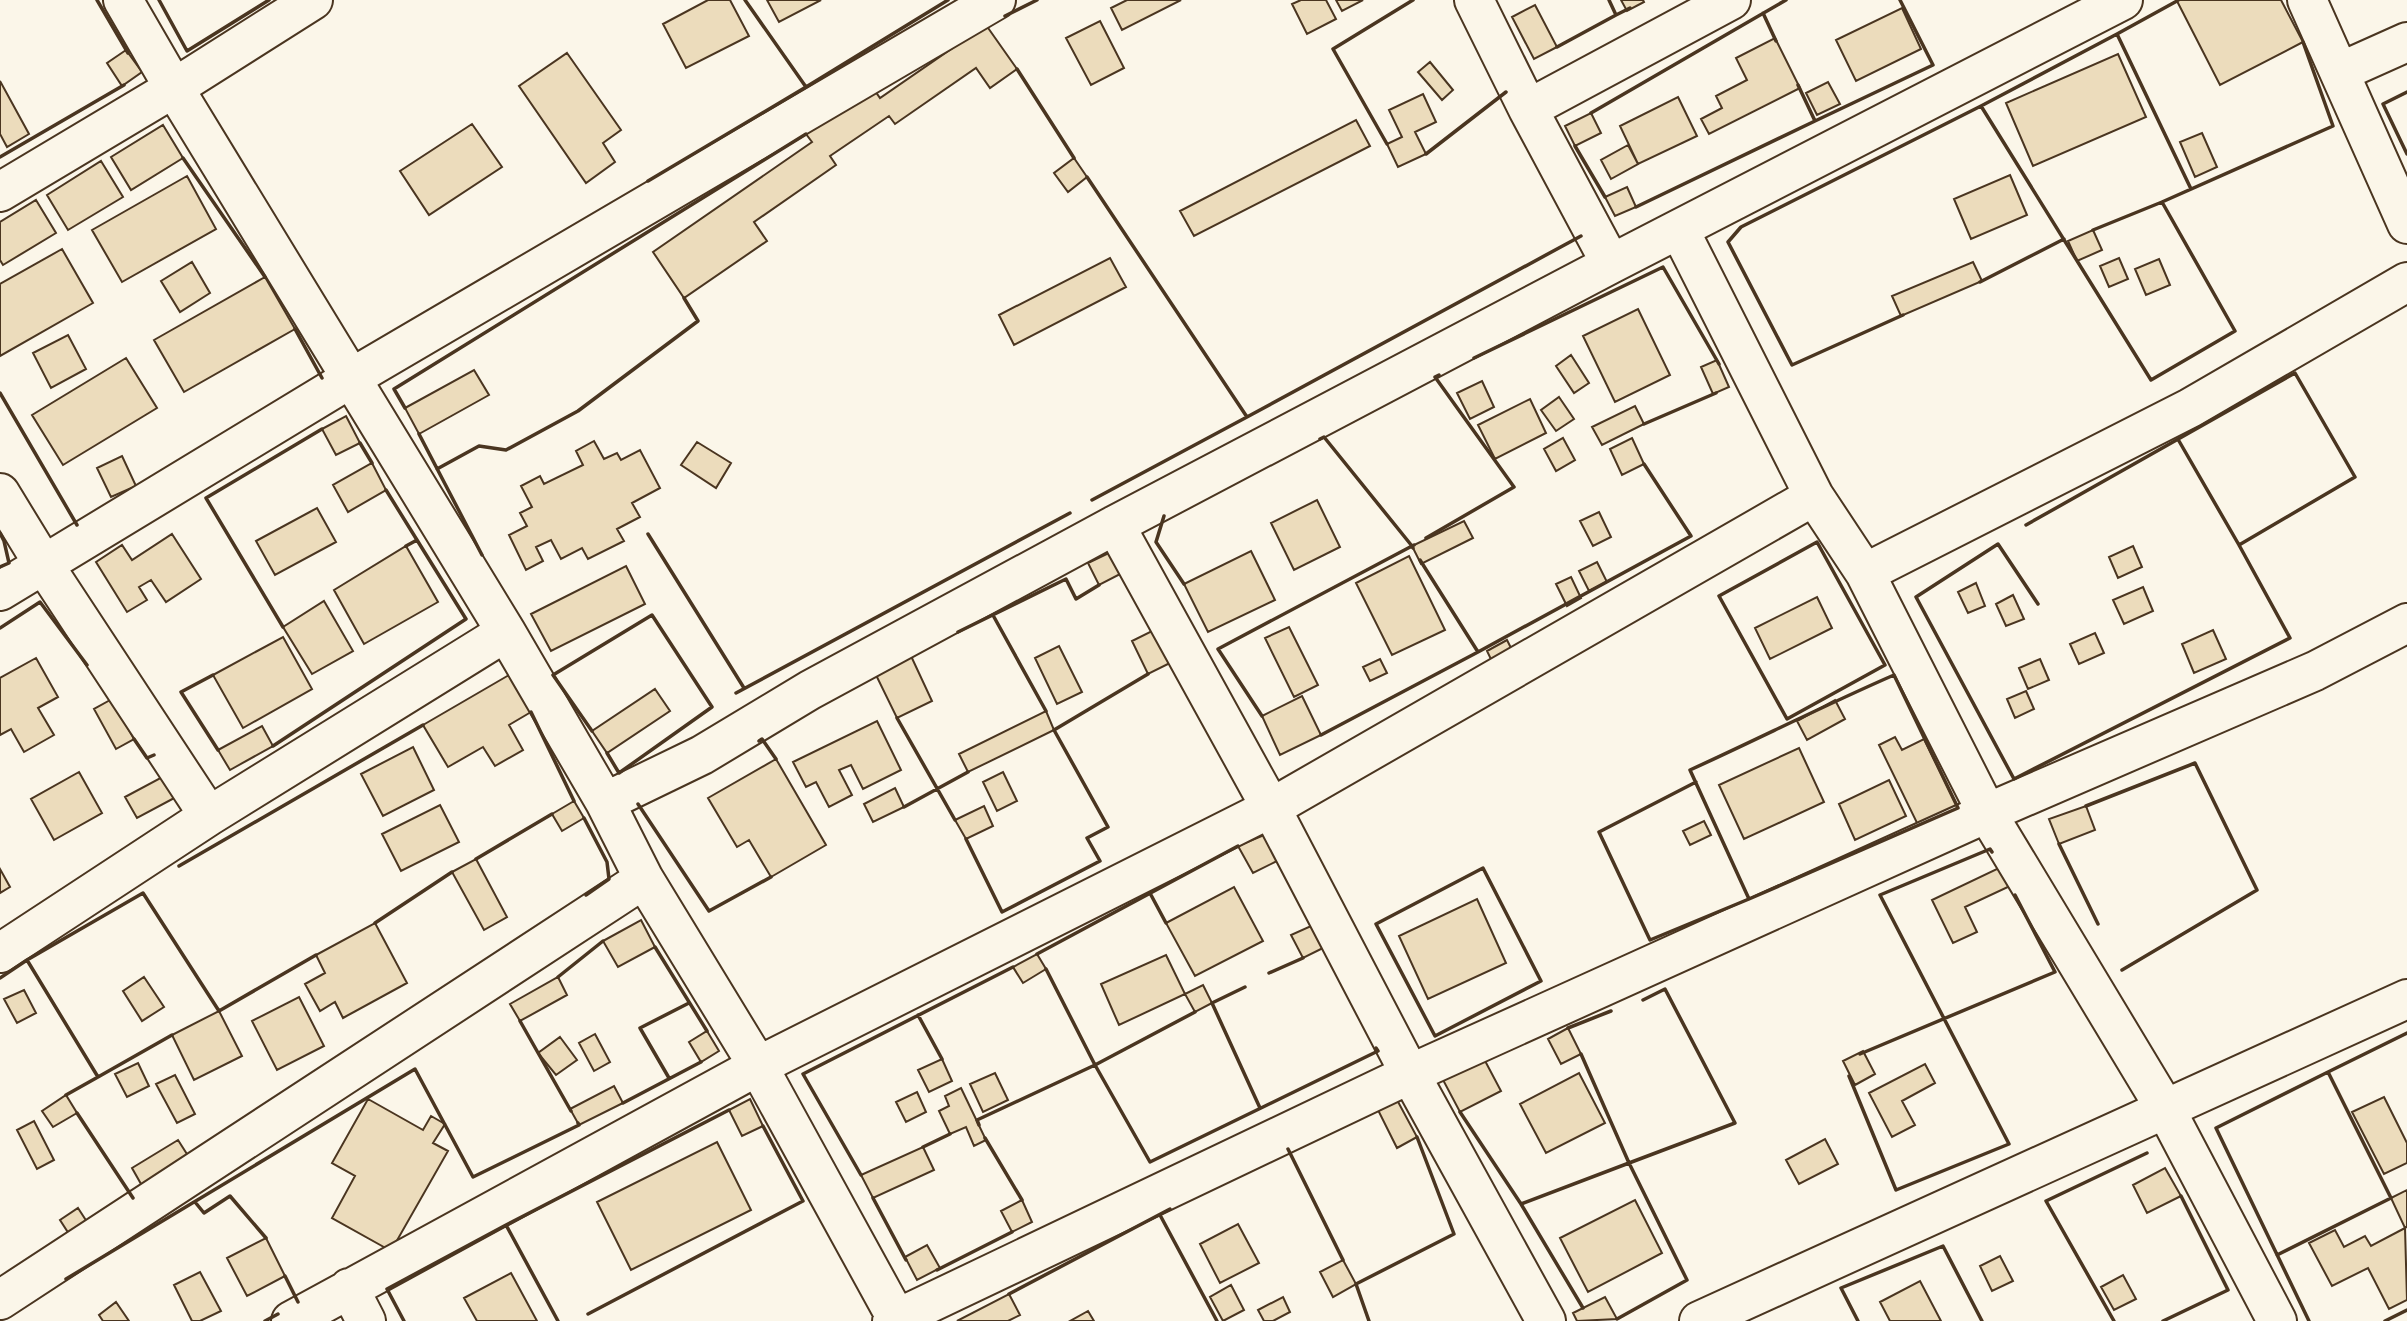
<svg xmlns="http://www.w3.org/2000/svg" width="2407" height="1321" viewBox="0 0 2407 1321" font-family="'Zilla Slab',serif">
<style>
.building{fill:#ecdcbc;stroke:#4a3520;stroke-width:2}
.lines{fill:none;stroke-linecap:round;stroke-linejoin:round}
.minor-casing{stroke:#4a3520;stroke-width:42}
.minor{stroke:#fbf6e9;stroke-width:38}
.wall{stroke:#4a3520;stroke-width:3.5}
</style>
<rect width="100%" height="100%" fill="#fbf6e9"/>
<path class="building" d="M 708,0 L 730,0 L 749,36 L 686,68 L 663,24 Z
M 767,0 L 821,0 L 779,22 Z
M 1127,0 L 1181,0 L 1122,30 L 1111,8 Z
M 1301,0 L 1326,0 L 1336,19 L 1307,34 L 1292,4 Z
M 1336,0 L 1363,0 L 1342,11 Z
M 1621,0 L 1643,0 L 1644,2 L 1627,11 Z
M 2180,0 L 2281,0 L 2303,42 L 2220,85 L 2177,1 Z
M 1535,5 L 1557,47 L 1534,59 L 1512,17 Z
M 1902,8 L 1921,49 L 1856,81 L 1836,40 Z
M 1100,21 L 1124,68 L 1091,85 L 1066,38 Z
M 986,25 L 1017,69 L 990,88 L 976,68 L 895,124 L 889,116 L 830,156 L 836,165 L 754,222 L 767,241 L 684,298 L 653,252 L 812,142 L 806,134 L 873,88 L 880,98 Z
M 1775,38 L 1800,88 L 1709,134 L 1701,119 L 1722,108 L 1716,96 L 1747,80 L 1736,58 Z
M 126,50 L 142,72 L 122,86 L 107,63 Z
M 567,53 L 621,130 L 603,143 L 615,162 L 586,183 L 519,86 Z
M 2118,54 L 2146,117 L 2033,166 L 2006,103 Z
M 1430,62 L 1453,90 L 1442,100 L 1418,72 Z
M 0,81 L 29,134 L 7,147 L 0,134 Z
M 1828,82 L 1840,104 L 1817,115 L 1806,93 Z
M 1423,94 L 1436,122 L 1415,132 L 1426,154 L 1398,167 L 1387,144 L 1402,137 L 1389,110 Z
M 1678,97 L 1697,136 L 1638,164 L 1620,126 Z
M 1591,113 L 1601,133 L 1575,146 L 1565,126 Z
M 1356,120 L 1370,146 L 1194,236 L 1180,211 Z
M 472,124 L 502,167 L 429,215 L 400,171 Z
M 163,125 L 183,158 L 131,190 L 111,157 Z
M 2202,133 L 2217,167 L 2195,177 L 2180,142 Z
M 1628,145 L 1638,164 L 1611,179 L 1601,160 Z
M 1074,158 L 1087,177 L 1068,192 L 1054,173 Z
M 101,161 L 123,197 L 68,230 L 47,195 Z
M 2010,175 L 2027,215 L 1971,239 L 1954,199 Z
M 187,176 L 216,229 L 122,282 L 92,230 Z
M 1627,187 L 1636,207 L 1615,216 L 1605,197 Z
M 36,200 L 56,233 L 3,265 L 0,260 L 0,222 Z
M 2093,230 L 2102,250 L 2077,261 L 2068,241 Z
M 62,249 L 93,303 L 0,356 L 0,284 Z
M 1110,258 L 1126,287 L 1014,345 L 999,315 Z
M 2119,258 L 2128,279 L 2109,287 L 2100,266 Z
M 2159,259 L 2170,285 L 2146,295 L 2135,269 Z
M 192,262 L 210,293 L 180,312 L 161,281 Z
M 1973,262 L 1982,281 L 1901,316 L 1892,296 Z
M 265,277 L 295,329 L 184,392 L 154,340 Z
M 1638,309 L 1670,375 L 1615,402 L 1583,336 Z
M 68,335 L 86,369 L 51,388 L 33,353 Z
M 1571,355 L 1589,383 L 1574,393 L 1556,366 Z
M 126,358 L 157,408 L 63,465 L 32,415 Z
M 1717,360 L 1729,387 L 1713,394 L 1701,367 Z
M 474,370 L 489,395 L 419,434 L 405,408 Z
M 1482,381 L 1494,407 L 1470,419 L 1457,393 Z
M 1559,397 L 1574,419 L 1556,431 L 1541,410 Z
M 1530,399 L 1546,433 L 1495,459 L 1478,425 Z
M 1635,406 L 1644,424 L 1602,445 L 1592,427 Z
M 346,416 L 360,443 L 336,455 L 322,429 Z
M 1563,438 L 1575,460 L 1556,471 L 1544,449 Z
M 1632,438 L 1644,464 L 1622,475 L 1610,449 Z
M 594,441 L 604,459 L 617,453 L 621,460 L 640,450 L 660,488 L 632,503 L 640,517 L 617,529 L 624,541 L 588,559 L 582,548 L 561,559 L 551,540 L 536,547 L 543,561 L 526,570 L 509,535 L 527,526 L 520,513 L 532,507 L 521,486 L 540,476 L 544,484 L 583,465 L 576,451 Z
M 697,442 L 731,463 L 716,488 L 681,465 Z
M 122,456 L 136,486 L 111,497 L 97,468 Z
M 372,463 L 386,490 L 348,512 L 333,485 Z
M 1317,500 L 1340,547 L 1294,570 L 1271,523 Z
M 317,508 L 336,542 L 275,575 L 256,541 Z
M 1599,512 L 1611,537 L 1593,546 L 1580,521 Z
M 1464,521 L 1473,538 L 1421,564 L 1412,546 Z
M 172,534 L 201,579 L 166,602 L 151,580 L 139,587 L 147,600 L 127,612 L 96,562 L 122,545 L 132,560 Z
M 406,546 L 438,602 L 364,644 L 334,590 Z
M 2133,546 L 2142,567 L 2118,578 L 2109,557 Z
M 1115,550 L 1126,571 L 1099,585 L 1088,563 Z
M 1251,551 L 1275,600 L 1208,632 L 1184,584 Z
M 1409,556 L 1445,630 L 1392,655 L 1356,583 Z
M 1597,562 L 1607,582 L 1589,591 L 1579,571 Z
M 626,566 L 645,604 L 551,651 L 531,614 Z
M 1571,577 L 1581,598 L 1567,606 L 1556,584 Z
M 1976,583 L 1985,606 L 1968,613 L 1958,592 Z
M 2143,587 L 2153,611 L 2124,624 L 2113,600 Z
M 2013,595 L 2024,619 L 2006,626 L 1996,604 Z
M 1817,597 L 1832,628 L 1770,659 L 1755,628 Z
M 324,601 L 353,651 L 312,674 L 283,627 Z
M 1289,627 L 1318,685 L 1294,697 L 1265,638 Z
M 1154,630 L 1170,663 L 1148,674 L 1132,641 Z
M 2213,630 L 2226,659 L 2194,673 L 2182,644 Z
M 2095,633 L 2104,653 L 2079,664 L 2070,644 Z
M 283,637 L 312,689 L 243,728 L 213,675 Z
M 1507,640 L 1521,668 L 1500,678 L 1487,651 Z
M 1059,646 L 1082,692 L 1057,704 L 1035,658 Z
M 911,656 L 932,701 L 897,718 L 875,673 Z
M 36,658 L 58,697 L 38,708 L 54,735 L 24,752 L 11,729 L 0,735 L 0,678 Z
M 1380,659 L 1387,673 L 1370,681 L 1363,667 Z
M 2040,659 L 2049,680 L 2028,689 L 2019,668 Z
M 509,675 L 531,712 L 509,725 L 523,750 L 495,766 L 483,747 L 448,767 L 423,725 Z
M 655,689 L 670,711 L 607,753 L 592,731 Z
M 2026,691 L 2034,709 L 2015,718 L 2007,699 Z
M 1302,696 L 1321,735 L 1280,755 L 1262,716 Z
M 112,699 L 134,739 L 116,749 L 94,709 Z
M 1835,700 L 1845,719 L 1807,740 L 1797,721 Z
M 1046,711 L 1054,730 L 968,772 L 959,754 Z
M 877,721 L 901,770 L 863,789 L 851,765 L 839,770 L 852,795 L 829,807 L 816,782 L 806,787 L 793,762 Z
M 262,726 L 273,746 L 230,770 L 218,750 Z
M 1895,737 L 1902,750 L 1924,739 L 1958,808 L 1919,827 L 1879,745 Z
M 413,747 L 434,790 L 383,816 L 361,774 Z
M 1799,748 L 1824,802 L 1744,839 L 1719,785 Z
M 776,759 L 826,845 L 771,877 L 749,840 L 737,847 L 708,798 Z
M 79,772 L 102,813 L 54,840 L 31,799 Z
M 1003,772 L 1017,801 L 997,811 L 983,782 Z
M 166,775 L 178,796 L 137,818 L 125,797 Z
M 1889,780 L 1906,816 L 1855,840 L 1839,804 Z
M 895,788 L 904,807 L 873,822 L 864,804 Z
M 574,801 L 584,818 L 562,831 L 552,814 Z
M 440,805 L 459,842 L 401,871 L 382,834 Z
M 984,806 L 993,826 L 966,839 L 955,820 Z
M 2086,806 L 2095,830 L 2059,844 L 2049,819 Z
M 1704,821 L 1711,835 L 1690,845 L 1683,831 Z
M 1264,835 L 1279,860 L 1253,873 L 1238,846 Z
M 476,859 L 507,917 L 484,930 L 452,872 Z
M 2001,867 L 2010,886 L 1965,907 L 1977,932 L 1953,943 L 1932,900 Z
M 0,869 L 10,887 L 0,893 Z
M 1234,887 L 1263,941 L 1195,976 L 1166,923 Z
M 1477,899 L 1506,963 L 1428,999 L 1399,936 Z
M 641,920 L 655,947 L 618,967 L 603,941 Z
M 375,923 L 407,983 L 343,1018 L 335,1002 L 320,1011 L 305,984 L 325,973 L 316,955 Z
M 1311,926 L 1323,948 L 1303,958 L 1291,935 Z
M 1037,954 L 1046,969 L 1023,983 L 1013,967 Z
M 1166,955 L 1185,994 L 1119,1025 L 1101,984 Z
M 144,977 L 164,1007 L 142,1021 L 123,991 Z
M 558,977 L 567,995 L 520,1021 L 510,1004 Z
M 1203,985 L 1212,1003 L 1195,1012 L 1185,994 Z
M 24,990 L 36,1013 L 17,1023 L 4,999 Z
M 299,997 L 324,1046 L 277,1070 L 252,1021 Z
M 219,1011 L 242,1056 L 194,1080 L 172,1035 Z
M 1568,1028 L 1581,1054 L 1561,1064 L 1548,1039 Z
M 707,1031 L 719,1051 L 701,1062 L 689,1042 Z
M 595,1034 L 610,1062 L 594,1071 L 579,1043 Z
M 560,1037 L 577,1060 L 556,1075 L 538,1053 Z
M 1863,1051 L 1875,1074 L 1855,1085 L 1843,1061 Z
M 1483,1057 L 1501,1091 L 1460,1112 L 1442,1078 Z
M 942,1059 L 952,1081 L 929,1092 L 918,1070 Z
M 138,1063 L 149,1086 L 127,1097 L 115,1074 Z
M 1925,1064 L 1935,1083 L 1902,1101 L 1915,1125 L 1892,1137 L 1869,1093 Z
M 995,1073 L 1008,1100 L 983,1112 L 970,1084 Z
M 1579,1073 L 1605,1123 L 1546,1153 L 1520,1104 Z
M 175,1075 L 195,1114 L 177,1123 L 156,1084 Z
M 614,1086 L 623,1103 L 579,1125 L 570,1109 Z
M 961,1088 L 986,1140 L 974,1146 L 966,1127 L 950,1134 L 939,1111 L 949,1106 L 945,1096 Z
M 917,1092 L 926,1112 L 906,1122 L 896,1102 Z
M 66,1095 L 77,1113 L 53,1127 L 42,1111 Z
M 2384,1097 L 2407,1143 L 2407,1163 L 2384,1174 L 2352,1112 Z
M 1396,1098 L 1417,1137 L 1397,1148 L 1377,1108 Z
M 368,1099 L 423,1130 L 431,1116 L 445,1124 L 433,1143 L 448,1151 L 391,1251 L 332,1218 L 355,1176 L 332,1163 Z
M 750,1099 L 763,1126 L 742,1136 L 729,1110 Z
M 34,1121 L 54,1160 L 37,1169 L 17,1130 Z
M 1825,1139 L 1838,1164 L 1799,1184 L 1786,1160 Z
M 178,1140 L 192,1162 L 145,1191 L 132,1168 Z
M 717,1142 L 751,1210 L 631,1270 L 597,1202 Z
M 923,1147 L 934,1170 L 873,1198 L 861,1175 Z
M 2165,1168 L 2181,1196 L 2147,1213 L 2133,1185 Z
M 2407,1190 L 2407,1227 L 2405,1228 L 2391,1198 Z
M 1022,1200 L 1032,1222 L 1012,1232 L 1001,1211 Z
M 1635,1200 L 1662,1253 L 1588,1292 L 1560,1238 Z
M 78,1208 L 89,1225 L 71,1237 L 60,1220 Z
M 1238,1224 L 1259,1263 L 1220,1283 L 1200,1244 Z
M 2405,1228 L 2407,1300 L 2389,1309 L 2368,1268 L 2332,1286 L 2309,1243 L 2335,1230 L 2344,1247 L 2365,1236 L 2371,1246 Z
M 266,1238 L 285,1276 L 247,1296 L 227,1258 Z
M 927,1245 L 940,1268 L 917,1280 L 905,1257 Z
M 2000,1256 L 2013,1281 L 1992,1291 L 1980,1266 Z
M 1343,1260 L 1356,1284 L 1333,1297 L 1320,1272 Z
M 200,1272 L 221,1311 L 200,1321 L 192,1321 L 174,1285 Z
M 511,1273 L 537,1321 L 477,1321 L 464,1298 Z
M 2123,1275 L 2136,1299 L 2114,1310 L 2101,1287 Z
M 1920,1281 L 1941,1321 L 1890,1321 L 1880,1302 Z
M 1231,1285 L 1244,1310 L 1223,1321 L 1210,1297 Z
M 1009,1294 L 1020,1315 L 1008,1321 L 957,1321 Z
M 1283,1297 L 1290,1312 L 1273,1321 L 1264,1321 L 1258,1310 Z
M 1605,1297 L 1617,1319 L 1577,1321 L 1573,1313 Z
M 116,1302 L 129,1321 L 103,1321 L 99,1315 Z
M 1088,1311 L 1094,1321 L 1070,1321 Z"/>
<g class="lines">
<defs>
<path id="minor" d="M 123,0 L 174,88 L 506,632 L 605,802 L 644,879 L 758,1066 L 898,1321
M 1474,0 L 1528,109 L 1611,264
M 2307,0 L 2407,224
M 2340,72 L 2407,42
M 1528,109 L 1731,0
M 0,192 L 174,88 L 313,0
M 1680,231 L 1814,496 L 1865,573 L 1987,813 L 2166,1110 L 2277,1321
M 0,493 L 44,565 L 209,816
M 1115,525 L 1271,808 L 1410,1074 L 1546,1321
M 1865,573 L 2190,408 L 2407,282
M 0,591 L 353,377 L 996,0
M 605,802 L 702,755 L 810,690 L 1115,525 L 1611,264 L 2123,0
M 0,953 L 209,816 L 506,632
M 349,1288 L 366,1321
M 0,1300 L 644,879
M 291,1321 L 758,1066 L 1271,808 L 1814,496
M 892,1321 L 1410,1074 L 1987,813 L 2315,671 L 2407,623
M 1699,1321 L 2407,999"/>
</defs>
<use href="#minor" class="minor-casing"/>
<use href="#minor" class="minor"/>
<path class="wall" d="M 97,0 L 128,53
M 159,0 L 187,51 L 269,0
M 1609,0 L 1616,15 L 1630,8
M 1763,13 L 1776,41
M 1005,16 L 1037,0
M 2117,34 L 2177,1
M 1557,47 L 1616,15
M 1017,69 L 1074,158
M 806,87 L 948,0
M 2407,92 L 2383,104 L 2407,154
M 1981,106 L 2151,380 L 2235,331 L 2162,202 L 2093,230
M 1591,113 L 1786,0
M 1815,121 L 1933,65 L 1900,0
M 1387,144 L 1333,49 L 1413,0
M 1575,146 L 1605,197
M 1426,154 L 1506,92
M 0,157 L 124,85
M 183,158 L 265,277
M 1087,177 L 1247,417 L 1581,236
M 648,181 L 806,87 L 745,0
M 2162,202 L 2333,126 L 2303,42
M 1636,207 L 1815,121 L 1798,85
M 1980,282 L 2064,239
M 1903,315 L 1792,365 L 1728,242 L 1741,227 L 1981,106 L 2117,34 L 2191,189
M 295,329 L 322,378
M 1474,358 L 1663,267 L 1719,364
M 0,393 L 77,525
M 405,408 L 394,389 L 806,134
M 1644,424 L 1716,393
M 419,434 L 482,555
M 1320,439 L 1324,437 L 1412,546 L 1414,545
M 360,443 L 372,463
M 437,469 L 479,446 L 506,450 L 578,411 L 698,321 L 684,298
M 386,490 L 417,540
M 1092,500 L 1247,417
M 1164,516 L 1156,542 L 1184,584
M 2026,525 L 2295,373 L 2355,477 L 2239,545 L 2179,441
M 0,533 L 4,541 L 9,563 L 0,567
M 648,534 L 744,688
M 1426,538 L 1514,487 L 1435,377 L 1439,375
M 1817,542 L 1885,665 L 1787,719 L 1719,596 Z
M 1420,560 L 1478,652 L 1691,536 L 1644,464
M 2038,604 L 1998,544 L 1916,597 L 2014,779 L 2290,638 L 2239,545
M 994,617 L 1046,711
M 283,627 L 206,498 L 322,429
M 0,628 L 40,602 L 87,665
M 958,632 L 1066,579 L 1076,599 L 1099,585
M 213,675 L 181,692 L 218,750
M 1894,675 L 1958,808 L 1749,899 L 1690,770 C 1758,739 1825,705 1894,675 Z
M 736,693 L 1070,513
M 531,712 L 574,801
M 1262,716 L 1218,649 L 1412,546 L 1413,548
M 897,718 L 955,820
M 592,731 L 553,675 L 652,615 L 712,707 L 619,773 L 607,753
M 1321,735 L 1478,652
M 134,739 L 147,758 L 154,755
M 759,741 L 762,739 L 776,759
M 273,746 L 466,619 L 417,540 L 406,546
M 1696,782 L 1599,832 L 1650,940 L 1749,899
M 638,804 L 709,911 L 771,877
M 2086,806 L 2195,763 L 2257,890 L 2122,970
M 904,807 L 968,772
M 584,818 L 607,862 L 609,879 L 586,895
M 966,839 L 1002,912 L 1100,861 L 1087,838 L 1108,827 L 1054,730 L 1148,674
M 2059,844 L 2098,924
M 476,859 L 552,814
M 179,866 L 423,725
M 1483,868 L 1541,981 L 1435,1036 L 1376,924 Z
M 1151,895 L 1166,923
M 375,923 L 452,872
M 655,947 L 707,1031
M 1037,954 L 1238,846
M 27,960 L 143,893 L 219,1011 L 316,955
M 1046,969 L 1095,1065 L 1150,1162 L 1378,1051 L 1376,1048
M 1269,973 L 1303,958
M 558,977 L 603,941
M 0,978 L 27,960 L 98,1077 L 172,1035
M 1245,987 L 1212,1003 L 1260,1108
M 918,1015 L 942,1059
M 520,1021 L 571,1111
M 1568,1028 L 1611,1011
M 1581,1054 L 1629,1163 L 1735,1123 L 1665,989 L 1643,1000
M 1860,1054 L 2055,972 L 2015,895
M 1849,1076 L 1896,1190
M 669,1078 L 640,1028 L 689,1003
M 66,1095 L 98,1077
M 623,1103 L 701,1062
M 1460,1112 L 1521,1204
M 77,1113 L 133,1198
M 979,1125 L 977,1120 L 1095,1065 L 1195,1012
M 985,1138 L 1022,1200
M 923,1147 L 950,1134
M 1288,1149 L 1343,1260
M 861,1175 L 803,1074 L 1013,967
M 1896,1190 L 2009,1144 L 1880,895 L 1990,849 L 1992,852
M 873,1198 L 906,1260
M 195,1202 L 204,1213 L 230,1196 L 266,1238
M 1160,1215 L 1217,1321
M 2277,1255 L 2391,1198 L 2328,1072 L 2407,1033
M 937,1270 L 1012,1232
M 285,1276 L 298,1302
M 66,1279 L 415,1069 L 473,1177 L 579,1125 L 578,1123
M 1009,1294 L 1170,1209
M 1583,1308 L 1521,1204 L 1629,1163 L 1687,1280 L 1617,1319
M 588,1314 L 803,1201 L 763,1126
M 265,1321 L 278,1314
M 404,1321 L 387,1289 L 506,1225
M 558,1321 L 506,1225 L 729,1110
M 1369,1321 L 1356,1284 L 1454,1234 L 1417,1137
M 1858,1321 L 1841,1288 L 1943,1246 L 1982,1321
M 2114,1321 L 2046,1201 L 2147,1153
M 2163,1321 L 2228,1290 L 2181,1196
M 2309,1321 L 2216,1128 L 2328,1072
M 2385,1321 L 2407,1310"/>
</g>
</svg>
